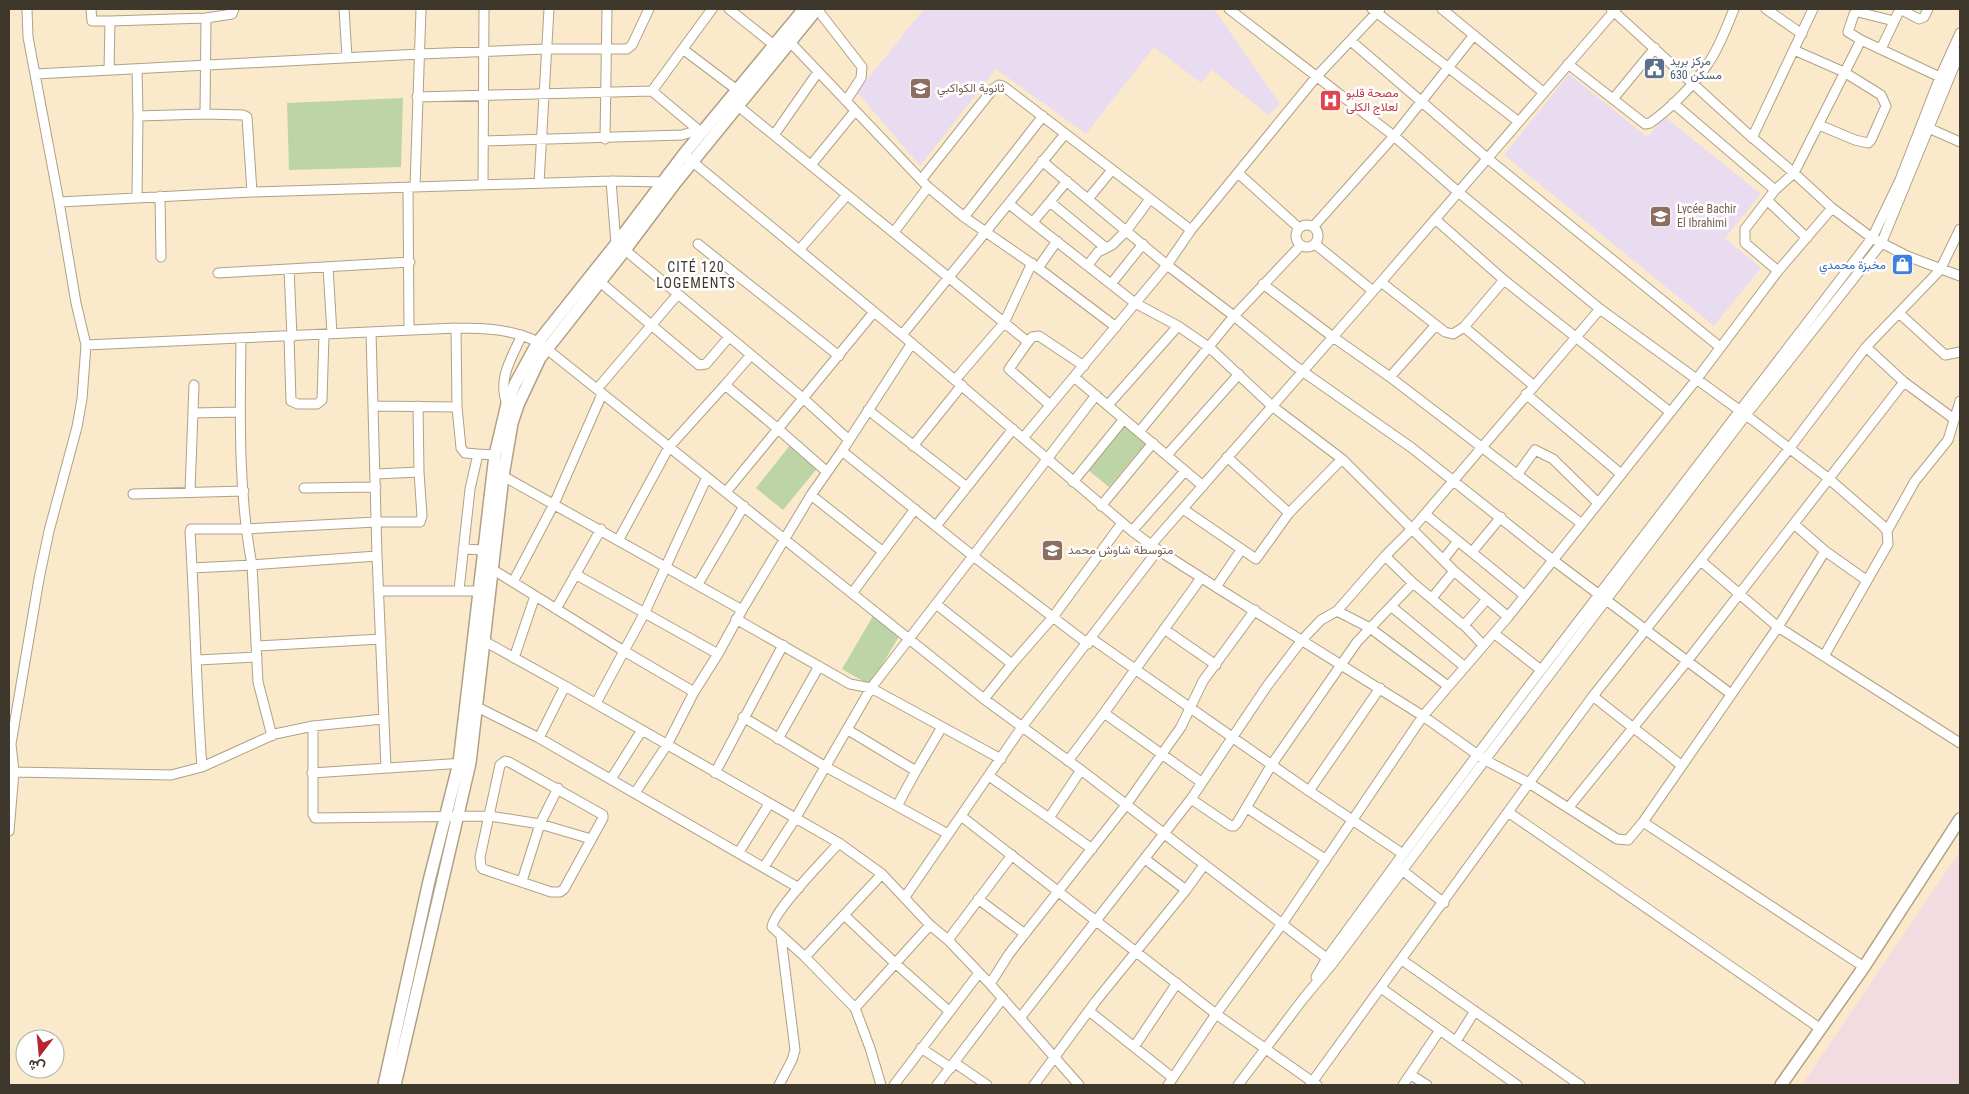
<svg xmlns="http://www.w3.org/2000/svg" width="1969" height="1094" viewBox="0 0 1969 1094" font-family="'Roboto Condensed',Vazirmatn,sans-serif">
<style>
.industrial{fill:#f4dae1}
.education{fill:#e9dcf0}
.green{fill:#bdd4a6}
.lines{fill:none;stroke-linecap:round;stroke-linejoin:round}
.minor-casing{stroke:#b0a185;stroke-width:11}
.major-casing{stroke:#b0a185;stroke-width:14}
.minor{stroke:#fff;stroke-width:9}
.major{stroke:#fff;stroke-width:11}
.labels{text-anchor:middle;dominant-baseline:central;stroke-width:5;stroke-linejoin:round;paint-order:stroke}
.service-label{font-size:12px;fill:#4e5e75;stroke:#fff;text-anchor:start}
.education-label{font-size:12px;fill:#785e54;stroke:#fff;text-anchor:start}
.health-label{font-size:12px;fill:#be3a42;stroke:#fff;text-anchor:start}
.shop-label{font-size:12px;fill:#366cbe;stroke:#fff;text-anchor:end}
.neighbourhood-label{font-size:14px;letter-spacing:1px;fill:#3e382c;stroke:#fff}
</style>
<rect width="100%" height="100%" fill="#faeacb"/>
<path class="industrial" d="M 1960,851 L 1960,1085 L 1802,1085 Z"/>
<path class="education" d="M 924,9 L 1214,9 L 1280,104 L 1268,115 L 1212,70 L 1201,83 L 1154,47 L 1086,134 L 996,69 L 920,166 L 857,92 Z
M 1569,74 L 1647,137 L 1665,117 L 1761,194 L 1725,238 L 1761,268 L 1714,326 L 1504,155 Z"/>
<path class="green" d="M 403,98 L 401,167 L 289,170 L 287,103 Z
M 1125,424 L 1147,442 L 1109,487 L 1088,470 Z
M 791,444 L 819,466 L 783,510 L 756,488 Z
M 873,616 L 901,633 L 870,685 L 842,669 Z"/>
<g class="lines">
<defs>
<path id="minor" d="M 27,9 L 28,37 L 59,202 L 76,303 L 86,345 L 456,328 C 485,328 512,329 538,342 L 984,699 L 1081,770 L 1333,963
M 91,9 L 92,21 L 110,21
M 344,9 L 347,57
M 729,9 L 774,45
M 817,9 L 862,67 L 861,78 L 846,101
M 1229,9 L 1394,136 L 1457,191 L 1600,309 L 1746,415 L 1828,478 L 1882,525 L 1887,531 L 1888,544 L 1824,656
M 1372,9 L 1519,122
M 1442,9 L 1543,92
M 1611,9 L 1747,133 L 1794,173 L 1832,208 L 1872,238 L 1907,256 L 1960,276
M 1766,9 L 1802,34
M 1900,9 L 1919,19 L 1924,17 L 1928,9
M 1894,21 L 1858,12 L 1854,14 L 1848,32 L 1861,40 L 1944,79
M 1351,41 L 1487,158 L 1720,347
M 790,42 L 928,187 L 964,217 L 1038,268 L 1116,327
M 1881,49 L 1900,9
M 684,50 L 737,90
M 1794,50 L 1844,72 L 1881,95 L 1886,106 L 1871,140 L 1868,143 L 1855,140 L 1819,125
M 1568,64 L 1645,124 L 1650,123 C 1670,109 1696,83 1709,62 C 1720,46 1727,26 1734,9
M 137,69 L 138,116
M 109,70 L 110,21 L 206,18 L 232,14 L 234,9
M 35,74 L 420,54 L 546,49 L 627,49 L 632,45 L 649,9
M 652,91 L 712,9
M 417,97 L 652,91 L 702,133
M 1613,99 L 1655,48
M 1673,103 L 1775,190
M 738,106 L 1028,342 L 1032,337 L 1039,336 L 1084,366
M 205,114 L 243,115 L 247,117 L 252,192
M 1924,126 L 1960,142
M 774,135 L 818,72
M 1752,138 L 1813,9
M 605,139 L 607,9
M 483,141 L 682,135 L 699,130
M 688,158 L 902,335 L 1132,531 L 1158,550 L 1216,587 L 1423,716 L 1485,760 L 1529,783 L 1310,1085
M 1042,161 L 1167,265 L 1234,316 L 1295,366 L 1412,448 L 1553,560 L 1731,694
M 811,165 L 855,111
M 1238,173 L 1299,228
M 921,180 L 993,89 L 999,85 L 1003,86 L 1191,230
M 611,181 L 616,244
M 539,183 L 549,9
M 483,184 L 484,9
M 415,187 L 421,9
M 408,188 L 409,329
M 160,196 L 161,257
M 137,197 L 138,116 L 205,114 L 206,18
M 1088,199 L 1112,170
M 1767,200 L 1807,238
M 59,202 L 252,192 L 611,181 L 668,182
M 1050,202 L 1106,248
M 1009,204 L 1135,303 L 1178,326 L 1210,348 L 1272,406 L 1342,459 L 1454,571 L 1508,617
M 964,217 L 1043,116
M 1435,219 L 1504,280 L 1670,412
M 1033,222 L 1067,181
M1296 236a11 11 0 1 1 22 0a11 11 0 1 1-22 0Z
M 1313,227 L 1394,136 L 1474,35
M 894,232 L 928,187
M 698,244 L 839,356
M 1315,244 L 1373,291
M 800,249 L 847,195
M 625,250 L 804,399 L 849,440
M 1088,265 L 1098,252 L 1112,245 L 1127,230 L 1150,199
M 328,267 L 332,334
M 1038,268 L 1057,241
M 289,269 L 292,337
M 1778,271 L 1745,243 L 1745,229 L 1775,190 L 1794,173 L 1861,40
M 218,273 L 410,262
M 1504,280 L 1464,327 L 1533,385
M 600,282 L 699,365 L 706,364 L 729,337
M 1381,282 L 1445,332 L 1453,334 L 1464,327
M 1111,284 L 1143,244
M 1263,284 L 1333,337 L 1390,377 L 1582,524
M 1899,313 L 1945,355 L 1960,352
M 456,328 L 457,407 L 461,448 L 465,453 L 478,454
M 371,332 L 377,556 L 386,768
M 902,335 L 1065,134
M 289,336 L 291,401 L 298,404 L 317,404 L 322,400 L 324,335
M 241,339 C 240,414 238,491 252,565 L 377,556
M 1028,342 L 1009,369 L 1050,405
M 86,345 L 82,399 L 77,427 L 49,531 L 39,579 L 11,744 L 14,772 L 171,775 L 202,767 L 275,734 L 313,726 L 383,719
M 1866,347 L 1904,382 L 1954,419
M 751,355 L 725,385 L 777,428 L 826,471
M 1074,377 L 1203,486
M 1390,377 L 1436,325
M 955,380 L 1004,323 L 1032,263
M 597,389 L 678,294
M 1526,394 L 1621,474
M 507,404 C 497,379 512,357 522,335
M 1108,405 L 1178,326
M 373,406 L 457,407
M 868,410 L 967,487
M 194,413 L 240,412
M 1139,432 L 1234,316 L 1301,245
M 1023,438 L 1167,265 L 1191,230 L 1317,76 L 1380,9
M 913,446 L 962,385
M 842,451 L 973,556 L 1096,395
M 1167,455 L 1239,374
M 1227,457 L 1289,513
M 376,474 L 419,472
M 1517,475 L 1535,450 L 1553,459 L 1598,503
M 503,476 L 742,610
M 1073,482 L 1124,419
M 304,488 L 376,487
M 190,491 L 194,385
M 726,492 L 874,312
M 133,494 L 244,491
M 811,495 L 882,551
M 1101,506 L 1153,443
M 1183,509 L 1256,559 L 1289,513 L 1342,459
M 1425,514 L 1524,595
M 1794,524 L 1825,551 L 1866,580
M 936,526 L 1013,429
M 1132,531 L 1185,471
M 1887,531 L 1915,481 L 1948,440 L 1960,401
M 619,539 L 669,447 L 725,385
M 1151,545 L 1381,282 L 1616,9
M 463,549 L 484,550
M 1825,551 L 1778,627 L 1643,822 L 1628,840 L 1617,839 L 1529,783 L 1593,696 L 1789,449 L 1866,347 L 1940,270 L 1960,229
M 1472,552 L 1501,517
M 1385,556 L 1413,583 L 1462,624 L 1466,623 L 1487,599
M 1443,560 L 1458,541
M 1701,561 L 1778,627 L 1960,743
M 192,568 L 252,565 L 258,682 L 272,736
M 492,569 L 624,651 L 694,692
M 575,574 L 718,654
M 513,582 L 554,504 L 602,394
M 698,584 L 744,506
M 1216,587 L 1241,550
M 459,590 L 470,489 L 478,454 L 495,455
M 378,591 L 479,591
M 853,592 L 915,509
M 1432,598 L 1454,571
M 936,604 L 1012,664
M 556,609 L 601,529
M 1337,611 L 1370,628 L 1448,686
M 736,619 L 850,684 L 871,688 L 1001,759
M 1464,625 L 1483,645
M 1164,629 L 1216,665
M 1495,634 L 1541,670
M 1092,639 L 1309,791 L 1403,854
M 479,641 L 484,641 L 565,686 L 839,843 L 882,874 L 930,925 L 948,940 L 990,984 L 1079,1085
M 258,646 L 381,639
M 514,658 L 535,596
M 198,660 L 257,657
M 1465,667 L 1508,617 L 1696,380 L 1778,271 L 1832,208
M 1593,696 C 1622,720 1653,742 1682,766
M 984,699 L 1012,664 L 1053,617 L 1122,523
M 596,703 L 644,614 L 707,477
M 477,707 L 539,738 L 799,888
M 1104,713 L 1201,578
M 743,717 L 826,767 L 948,834
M 313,726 L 313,814 L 315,818 L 490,816 L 540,824 L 591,839
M 848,730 L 916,771 L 942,727
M 539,738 L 565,686
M 778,739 L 819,666
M 505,761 L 509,762 L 603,815 L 603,818 L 564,889 L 560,892 L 551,892 L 483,869 L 481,867 L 480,857 L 500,765 Z
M 1068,761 L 1104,713 L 1201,782
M 202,767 C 196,689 195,610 190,532 L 191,529 L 246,529 L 376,522 L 420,522 L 422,516 L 419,472 L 418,406
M 1081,770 L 1049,818 L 1092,849
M 312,773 L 464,763
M 715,773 L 783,645
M 989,776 L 1049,818
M 611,779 L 642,730
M 1309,791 L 1380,688
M 635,793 L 667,745 L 694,692 L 718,654 L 742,610 L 811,495 L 842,451 L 912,343
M 1191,799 L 1231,826 L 1234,826 L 1237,823 L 1272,764 L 1357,642 L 1413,583
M 897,806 L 916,771
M 1569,807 L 1688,660 L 1904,382
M 1247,808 L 1325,859
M 1508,812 L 1821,1029
M 961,816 L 1216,1014 L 1317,1085
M 1643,822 L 1864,967
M 9,831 L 14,772
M 839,843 C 825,859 774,910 772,927 L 805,957 L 855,1008 L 870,1048 L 881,1085
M 739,852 L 769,804
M 1145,859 L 1186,890
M 764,867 L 795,819 L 871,688 L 973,556 L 1088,644
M 1402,870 L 1444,903
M 522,881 L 540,824 L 558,788
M 905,897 L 1022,727 L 1158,550
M 978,899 L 1025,934
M 844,915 L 895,963 L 949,1011
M 948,940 L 1012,855
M 805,957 L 882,874
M 1402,960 L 1580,1085
M 1316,977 L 1327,958 L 1403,854 L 1522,695 L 1872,238 L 1900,180 L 1940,77 L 1960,33
M 990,984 L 1009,954 L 1126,805 L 1181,727 L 1203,681 L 1255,610
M 1381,988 L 1517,1085
M 855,1008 L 930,925
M 1089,1011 L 1173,1078
M 1020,1018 L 1191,799 L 1267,686 L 1302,640 L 1321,620 L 1337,611 L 1385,556 L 1413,528 L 1600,309
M 1456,1041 L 1475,1011
M 1134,1047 L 1177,983
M 921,1048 L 951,1068
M 955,1063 L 987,1085
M 1411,1075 L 1427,1085
M 779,1085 L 792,1060 L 795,1050 L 781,937
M 894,1085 L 979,973
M 937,1085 L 1003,998
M 1034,1085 L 1096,1001 L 1186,890 L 1204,865
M 1168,1085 L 1216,1014 L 1282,924 L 1423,716 L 1465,667 L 1392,607
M 1238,1085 L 1303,999 L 1333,963 L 1485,760 L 1746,415 L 1881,244 L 1960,52
M 1403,1085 L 1440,1030"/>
<path id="major" d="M 384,1085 L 429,881 L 459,763 L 495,455 L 507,404 L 515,384 L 538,342 L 616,244 L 684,154 L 804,9
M 395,1085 L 470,763 L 503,476 L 512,423 L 518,405 L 540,358 L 625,250 L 676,182 L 817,9
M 1781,1085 L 1864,967 L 1960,819"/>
</defs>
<use href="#minor" class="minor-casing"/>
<use href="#major" class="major-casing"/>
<use href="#minor" class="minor"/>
<use href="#major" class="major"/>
</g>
<defs>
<symbol id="civic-square" viewBox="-11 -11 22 22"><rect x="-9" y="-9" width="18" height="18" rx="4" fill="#5c6f8a" stroke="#fff"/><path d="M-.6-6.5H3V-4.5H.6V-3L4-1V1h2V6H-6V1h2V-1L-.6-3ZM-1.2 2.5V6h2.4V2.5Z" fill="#fff"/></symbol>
<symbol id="school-square" viewBox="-11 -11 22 22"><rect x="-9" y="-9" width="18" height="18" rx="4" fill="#8d6e63" stroke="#fff"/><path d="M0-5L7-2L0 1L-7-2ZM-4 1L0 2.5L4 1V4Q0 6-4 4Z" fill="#fff"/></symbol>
<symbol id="hospital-square" viewBox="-11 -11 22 22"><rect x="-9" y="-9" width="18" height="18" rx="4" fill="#e0444e" stroke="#fff"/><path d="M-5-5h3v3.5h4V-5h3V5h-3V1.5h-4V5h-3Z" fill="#fff"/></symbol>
<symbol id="shop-square" viewBox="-11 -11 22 22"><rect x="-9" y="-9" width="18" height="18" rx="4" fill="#3f7fe0" stroke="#fff"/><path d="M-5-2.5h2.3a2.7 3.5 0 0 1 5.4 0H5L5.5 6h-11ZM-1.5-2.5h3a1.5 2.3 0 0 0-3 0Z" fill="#fff"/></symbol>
</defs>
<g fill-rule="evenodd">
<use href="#civic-square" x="1642" y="56" width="25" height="25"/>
<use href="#school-square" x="908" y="76" width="25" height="25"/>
<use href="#hospital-square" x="1318" y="88" width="25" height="25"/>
<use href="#school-square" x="1648" y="204" width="25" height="25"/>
<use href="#shop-square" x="1890" y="252" width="25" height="25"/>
<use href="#school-square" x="1040" y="538" width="25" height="25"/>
</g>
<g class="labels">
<g class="service-label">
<text x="1670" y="61">مركز بريد<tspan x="1670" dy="14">630 مسكن</tspan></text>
</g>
<g class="education-label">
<text x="937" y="88">ثانوية الكواكبي</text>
<text x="1677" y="209">Lycée Bachir<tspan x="1677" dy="14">El Ibrahimi</tspan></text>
<text x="1068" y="550">متوسطة شاوش محمد</text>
</g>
<g class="health-label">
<text x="1346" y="93">مصحة قلبو<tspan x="1346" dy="14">لعلاج الكلى</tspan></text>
</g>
<g class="shop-label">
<text x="1886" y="265">مخبزة محمدي</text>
</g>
<g class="neighbourhood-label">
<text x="696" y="267">CITÉ 120<tspan x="696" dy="16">LOGEMENTS</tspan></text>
</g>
</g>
<rect width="1969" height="1094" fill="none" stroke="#3e382c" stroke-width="20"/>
<g transform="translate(40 1054) rotate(196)"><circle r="24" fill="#ffffff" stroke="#b2afab"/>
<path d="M0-4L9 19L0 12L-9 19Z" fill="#b52431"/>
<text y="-8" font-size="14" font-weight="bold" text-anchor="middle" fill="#3e382c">ش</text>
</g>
</svg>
